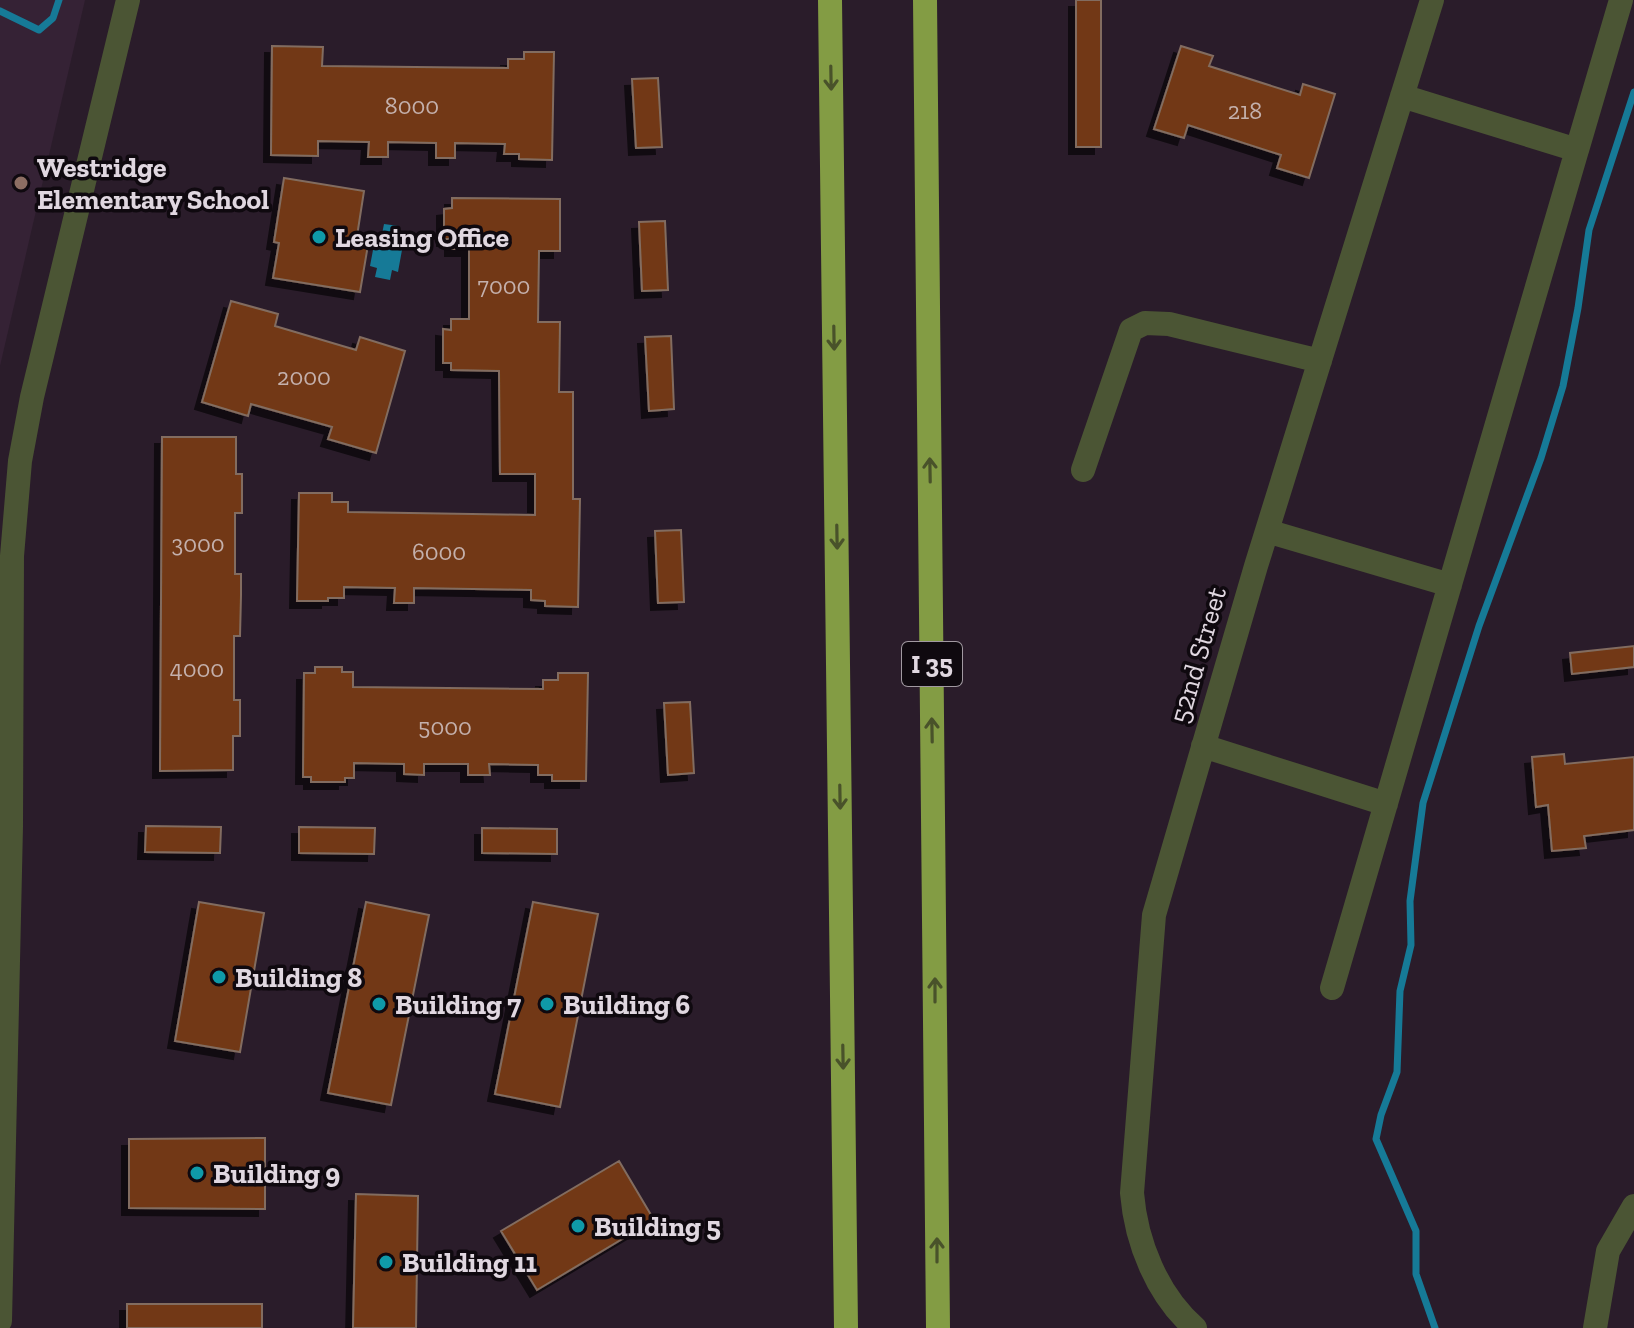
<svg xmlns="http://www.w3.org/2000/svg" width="1634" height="1328" viewBox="0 0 1634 1328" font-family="'Zilla Slab',serif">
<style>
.built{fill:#352235}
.water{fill:#167a97}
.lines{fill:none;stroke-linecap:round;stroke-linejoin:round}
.stream{stroke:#167a97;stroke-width:7}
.building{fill:#723912;stroke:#826c60;stroke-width:2;filter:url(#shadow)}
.minor{stroke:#4b5534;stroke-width:24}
.highway{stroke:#839c44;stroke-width:24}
.oneway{stroke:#49522a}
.education-dot{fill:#8d6e63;stroke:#0f090f;stroke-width:3}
.culture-dot{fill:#0f9aa8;stroke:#0f090f;stroke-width:3}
.labels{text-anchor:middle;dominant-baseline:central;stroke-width:7;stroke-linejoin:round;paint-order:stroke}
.number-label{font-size:24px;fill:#c4b0ac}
.shield{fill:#0f090f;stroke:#a199a1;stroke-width:2}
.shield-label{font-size:26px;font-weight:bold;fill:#e0d7e0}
.poi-label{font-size:28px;font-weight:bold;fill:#e0d7e0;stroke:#0f090f;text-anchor:start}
.street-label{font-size:28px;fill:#e0d7e0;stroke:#0f090f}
</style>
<defs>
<filter id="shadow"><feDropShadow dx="-7" dy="7" stdDeviation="0" flood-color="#0009"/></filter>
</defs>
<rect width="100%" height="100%" fill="#2a1c2a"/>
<path class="built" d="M 0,0 L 85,0 L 0,366 Z"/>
<path class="water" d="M 384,224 L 399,226 L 397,237 L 404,239 L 398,272 L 392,270 L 390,280 L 375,277 L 377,268 L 370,266 L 376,234 L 382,234 Z"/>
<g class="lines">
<path class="stream" d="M 0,11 L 39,30 L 53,18 L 59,0
M 1435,1328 L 1416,1274 L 1416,1231 L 1376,1139 L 1381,1115 L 1397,1072 L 1400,991 L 1411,945 L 1410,901 L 1423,803 L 1479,626 L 1541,458 L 1563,386 L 1578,308 L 1589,230 L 1634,92"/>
</g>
<path class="building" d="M 1076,0 L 1101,0 L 1101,147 L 1076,147 Z
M 272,46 L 323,47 L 322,66 L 508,68 L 508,59 L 524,59 L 524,52 L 554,52 L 552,160 L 519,159 L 519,154 L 504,154 L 505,144 L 455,143 L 455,158 L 436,158 L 436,143 L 388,142 L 388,157 L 368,157 L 369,142 L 318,141 L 318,156 L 271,155 Z
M 1181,46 L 1213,56 L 1209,66 L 1300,95 L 1303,84 L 1335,94 L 1309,178 L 1277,168 L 1281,155 L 1188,125 L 1184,138 L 1154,129 Z
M 658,78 L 662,147 L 636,148 L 632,79 Z
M 284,178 L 364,191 L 357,236 L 369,239 L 360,292 L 273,278 L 279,243 L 274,242 Z
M 452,198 L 560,199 L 560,251 L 539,251 L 538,322 L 560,322 L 559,392 L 573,392 L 573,499 L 580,499 L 578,607 L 545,606 L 545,601 L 531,600 L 531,590 L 414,588 L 414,603 L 394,603 L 395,588 L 344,587 L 344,598 L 328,598 L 328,601 L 297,601 L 299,493 L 332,493 L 332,502 L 348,502 L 348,512 L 535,515 L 535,474 L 500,474 L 499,371 L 451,370 L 451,363 L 443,363 L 443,329 L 451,330 L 451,319 L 469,319 L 469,249 L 452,249 L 452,239 L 444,239 L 444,209 L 452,208 Z
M 665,221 L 668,290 L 642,291 L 639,222 Z
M 231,301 L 278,314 L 275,326 L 356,350 L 360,337 L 405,351 L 376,453 L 328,439 L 332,427 L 251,404 L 248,416 L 202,402 Z
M 671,336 L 674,409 L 649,411 L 645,337 Z
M 162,437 L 236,437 L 236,474 L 242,474 L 242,513 L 235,513 L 235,574 L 241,574 L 241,595 L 240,636 L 234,636 L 234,700 L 240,700 L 240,736 L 233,736 L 233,770 L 160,771 Z
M 681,530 L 684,602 L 658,603 L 655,531 Z
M 1634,646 L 1634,667 L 1572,674 L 1570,653 Z
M 315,667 L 342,667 L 342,672 L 353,672 L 353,687 L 543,689 L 543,680 L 558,680 L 558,673 L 588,673 L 586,781 L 552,781 L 552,775 L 538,775 L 538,765 L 489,764 L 490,775 L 468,775 L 468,764 L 424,764 L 424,775 L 404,774 L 404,764 L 354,763 L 354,778 L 345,778 L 345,782 L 311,782 L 311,777 L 303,777 L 304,673 L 315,673 Z
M 690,702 L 694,773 L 668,775 L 664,703 Z
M 1564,754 L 1565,764 L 1634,757 L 1634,830 L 1584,836 L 1586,848 L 1552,851 L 1548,805 L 1536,807 L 1532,757 Z
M 146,826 L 221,827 L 220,853 L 145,852 Z
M 299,827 L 375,828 L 374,854 L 299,853 Z
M 482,828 L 557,829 L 557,854 L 482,853 Z
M 199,902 L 264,913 L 240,1052 L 175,1041 Z
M 366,902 L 429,915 L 391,1105 L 328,1093 Z
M 533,902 L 598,914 L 560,1107 L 495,1094 Z
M 265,1138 L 265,1209 L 129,1208 L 129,1139 Z
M 619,1161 L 654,1220 L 537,1290 L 501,1231 Z
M 356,1194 L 418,1196 L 416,1328 L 353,1328 Z
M 127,1304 L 262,1304 L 262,1328 L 127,1328 Z"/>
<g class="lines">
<path class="minor" d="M 1402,96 L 1577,150 L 1621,0
M 1083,470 L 1131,330 L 1145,323 L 1169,324 L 1320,361
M 1267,531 L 1450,585
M 1203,746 L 1386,804
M 1332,988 L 1577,150
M 0,1321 L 11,826 L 12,556 L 20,461 L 32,397 L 128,0
M 1195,1328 C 1157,1295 1136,1242 1132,1193 L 1154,915 L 1256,566 L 1432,0
M 1595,1328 L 1608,1251 L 1634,1206"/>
<path class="highway" d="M 830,0 L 846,1328
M 925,0 L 938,1328"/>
</g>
<defs><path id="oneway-shaft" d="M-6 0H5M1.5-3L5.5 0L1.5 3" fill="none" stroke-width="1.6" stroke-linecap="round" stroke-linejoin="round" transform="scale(2)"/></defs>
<g class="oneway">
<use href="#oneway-shaft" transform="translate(831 78) rotate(89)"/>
<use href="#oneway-shaft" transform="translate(834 338) rotate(89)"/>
<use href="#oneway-shaft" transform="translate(930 470) rotate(-91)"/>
<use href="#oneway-shaft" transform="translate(837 537) rotate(89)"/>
<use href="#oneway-shaft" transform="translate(932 730) rotate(-91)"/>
<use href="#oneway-shaft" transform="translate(840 797) rotate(89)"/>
<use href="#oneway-shaft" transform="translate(935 990) rotate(-90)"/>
<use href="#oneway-shaft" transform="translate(843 1057) rotate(89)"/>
<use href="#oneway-shaft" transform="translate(937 1250) rotate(-90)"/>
</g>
<circle class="education-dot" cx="21" cy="183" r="8"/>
<g class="culture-dot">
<circle cx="319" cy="237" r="8"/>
<circle cx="219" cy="977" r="8"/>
<circle cx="379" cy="1004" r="8"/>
<circle cx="547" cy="1004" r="8"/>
<circle cx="197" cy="1173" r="8"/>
<circle cx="578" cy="1226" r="8"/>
<circle cx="386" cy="1262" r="8"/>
</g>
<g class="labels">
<g class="number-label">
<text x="412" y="105">8000</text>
<text x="1245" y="110">218</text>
<text x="504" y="285">7000</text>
<text x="304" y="376">2000</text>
<text x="198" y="543">3000</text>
<text x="439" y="551">6000</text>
<text x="197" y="668">4000</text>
<text x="445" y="726">5000</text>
</g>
<rect class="shield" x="902" y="642" width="60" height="44" rx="6"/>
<g class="shield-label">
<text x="932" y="664">I 35</text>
</g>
<g class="poi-label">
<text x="37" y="167">Westridge<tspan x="37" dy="32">Elementary School</tspan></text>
<text x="335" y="237">Leasing Office</text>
<text x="235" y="977">Building 8</text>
<text x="395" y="1004">Building 7</text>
<text x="563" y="1004">Building 6</text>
<text x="213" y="1173">Building 9</text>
<text x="594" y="1226">Building 5</text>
<text x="402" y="1262">Building 11</text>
</g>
<g class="street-label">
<text transform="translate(1198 655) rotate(-74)">52nd Street</text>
</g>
</g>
</svg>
